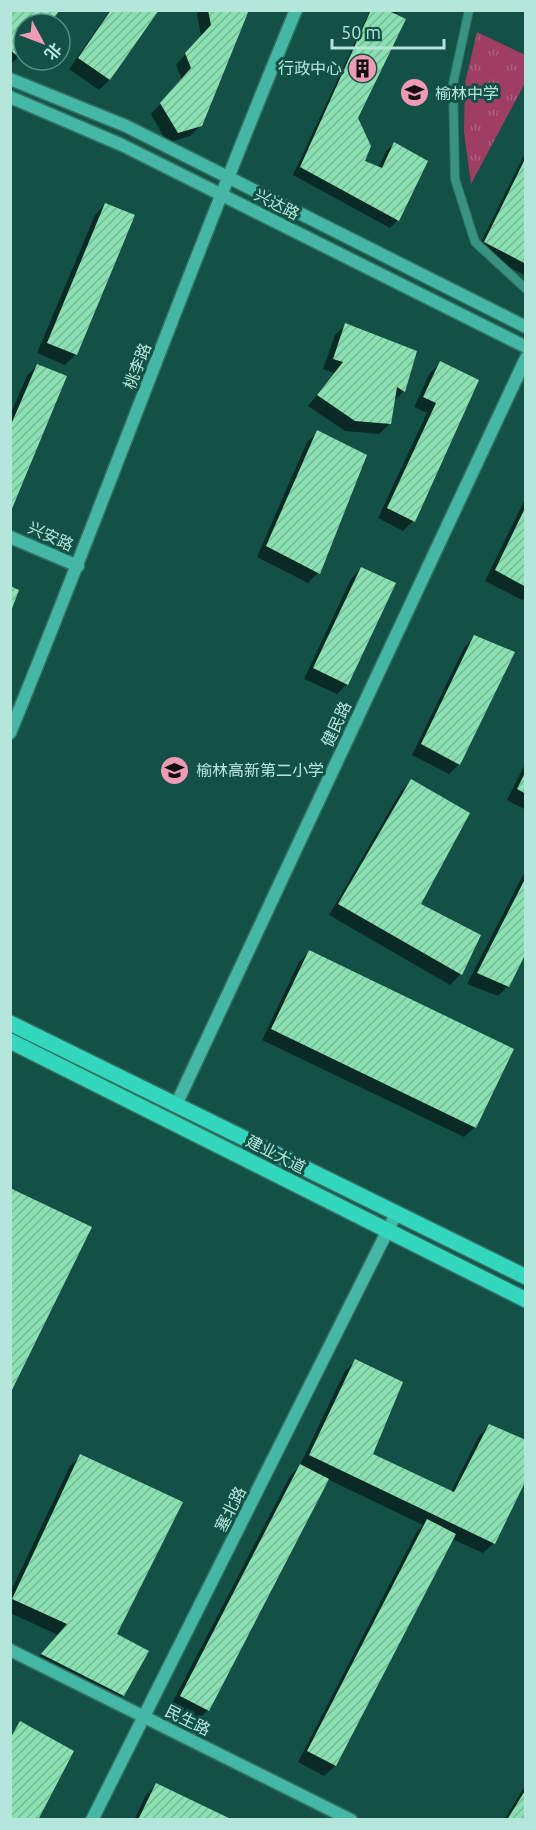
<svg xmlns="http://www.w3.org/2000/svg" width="536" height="1830" viewBox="0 0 536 1830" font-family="Ubuntu,'Noto Sans SC',sans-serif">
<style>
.grass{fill:url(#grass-tufts)}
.shadow{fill:#0007}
.building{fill:url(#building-hatch)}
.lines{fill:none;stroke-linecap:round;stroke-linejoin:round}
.lane-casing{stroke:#336f64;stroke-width:10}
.secondary-casing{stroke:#336f64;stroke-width:15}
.primary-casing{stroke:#336f64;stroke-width:18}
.lane{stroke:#389382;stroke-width:8}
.secondary{stroke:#44b8a4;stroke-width:12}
.primary{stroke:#32d7bd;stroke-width:15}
.labels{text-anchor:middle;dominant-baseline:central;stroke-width:6;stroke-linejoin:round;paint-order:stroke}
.poi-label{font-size:16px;fill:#b5e6db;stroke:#135146;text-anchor:start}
.street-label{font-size:16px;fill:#b5e6db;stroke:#135146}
</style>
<defs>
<pattern id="grass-tufts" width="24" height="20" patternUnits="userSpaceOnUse" patternTransform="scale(1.5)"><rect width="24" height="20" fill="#9f3d63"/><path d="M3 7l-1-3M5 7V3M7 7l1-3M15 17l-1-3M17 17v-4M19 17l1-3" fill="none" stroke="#ae6280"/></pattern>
<pattern id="building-hatch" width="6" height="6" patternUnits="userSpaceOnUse" patternTransform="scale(1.5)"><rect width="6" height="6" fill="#8be0b2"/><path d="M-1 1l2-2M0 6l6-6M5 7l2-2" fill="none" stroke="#76b996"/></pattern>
</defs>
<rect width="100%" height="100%" fill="#135146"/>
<path class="grass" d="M 477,32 L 525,55 L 525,83 L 471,184 L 464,132 L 465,83 Z"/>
<path class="shadow" d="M 10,10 L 47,24 L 24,24 L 24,51 L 10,65 Z
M 110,10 L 157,10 L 109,80 L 99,90 L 69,69 Z
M 200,10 L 248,10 L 201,126 L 190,136 L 167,143 L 151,114 L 182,80 L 176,65 L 201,36 L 197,14 Z
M 370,10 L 400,10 L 395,15 L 356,118 L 364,162 L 378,168 L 386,151 L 394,144 L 398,220 L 390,228 L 293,175 Z
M 526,151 L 526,276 L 477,250 Z
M 105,204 L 133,216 L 75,355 L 65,365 L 37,353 L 95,215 Z
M 346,324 L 404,391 L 393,402 L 389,424 L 379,434 L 345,431 L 308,406 L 334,373 L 323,369 L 335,335 Z
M 440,363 L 477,380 L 413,521 L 403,531 L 378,518 L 427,413 L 414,407 L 430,373 Z
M 37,365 L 65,377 L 10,507 L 10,415 L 27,376 Z
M 318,432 L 318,573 L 308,583 L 257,557 L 307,442 Z
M 526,497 L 526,597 L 522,600 L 485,581 Z
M 361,568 L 347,684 L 337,694 L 304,679 L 351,579 Z
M 474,637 L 459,764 L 449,774 L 412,755 L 464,648 Z
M 526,762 L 526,810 L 507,800 Z
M 412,780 L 419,904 L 479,936 L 460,975 L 450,985 L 329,915 L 401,791 Z
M 526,869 L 526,950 L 508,986 L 498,996 L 467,984 Z
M 309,952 L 475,1127 L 464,1137 L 262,1040 L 299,962 Z
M 355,1361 L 371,1455 L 451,1492 L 479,1436 L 489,1426 L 494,1543 L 483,1553 L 452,1539 L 335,1766 L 324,1776 L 298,1762 L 417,1531 L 423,1525 L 327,1479 L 208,1710 L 197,1721 L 170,1707 L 290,1476 L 299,1467 L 345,1371 Z
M 81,1456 L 123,1695 L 113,1705 L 32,1665 L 58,1635 L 10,1613 L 10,1593 L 70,1466 Z
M 526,1784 L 526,1820 L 504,1820 Z
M 156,1785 L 229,1820 L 134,1820 L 146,1795 Z"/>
<path class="building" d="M 10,10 L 60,10 L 49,24 L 24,24 L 24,53 L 20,58 L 10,50 Z
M 111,10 L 159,10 L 110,80 L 78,58 Z
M 208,10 L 249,10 L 202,126 L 178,133 L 160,103 L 191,68 L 185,53 L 211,25 Z
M 371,10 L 387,10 L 406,19 L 358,118 L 371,146 L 365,161 L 382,168 L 394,142 L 428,161 L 399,221 L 300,167 Z
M 526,157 L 526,264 L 484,242 Z
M 105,203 L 135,215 L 77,355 L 47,343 Z
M 345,323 L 417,351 L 405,392 L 397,387 L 391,424 L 355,421 L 317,395 L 343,362 L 333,359 Z
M 440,361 L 479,380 L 415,522 L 387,508 L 436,403 L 423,397 Z
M 37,364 L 67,376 L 11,511 L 10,427 Z
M 317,430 L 367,455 L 320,574 L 266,546 Z
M 526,506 L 526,587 L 495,570 Z
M 361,567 L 396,583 L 348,685 L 313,668 Z
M 10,586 L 19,590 L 11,611 L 10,611 Z
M 474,635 L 515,652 L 460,765 L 421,744 Z
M 526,771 L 526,794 L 517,789 Z
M 411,779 L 470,813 L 421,904 L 481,935 L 462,975 L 338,904 Z
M 526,877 L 526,953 L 509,987 L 477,973 Z
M 309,950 L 514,1049 L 476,1128 L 271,1029 Z
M 10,1188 L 92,1227 L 10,1394 Z
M 355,1359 L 403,1382 L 373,1454 L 454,1492 L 489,1424 L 526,1440 L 526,1480 L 495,1544 L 309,1455 Z
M 80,1454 L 183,1502 L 117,1634 L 149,1651 L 124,1696 L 41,1654 L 67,1624 L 12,1599 Z
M 300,1464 L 329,1479 L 209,1711 L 180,1696 Z
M 427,1519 L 456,1534 L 336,1766 L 307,1751 Z
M 20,1721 L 74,1751 L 38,1820 L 10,1820 L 10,1739 Z
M 156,1783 L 233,1820 L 138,1820 Z
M 526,1789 L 526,1820 L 507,1820 Z"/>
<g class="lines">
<defs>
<path id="lane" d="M 469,10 L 453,84 L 455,179 L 475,242 L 526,289"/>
<path id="secondary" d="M 10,79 L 126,126 L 526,327
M 10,97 L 122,145 L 526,347
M 10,537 L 78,566
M 10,733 C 108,493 196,250 296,10
M 176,1105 L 526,358
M 10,1650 L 351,1820
M 92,1820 L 397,1212"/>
<path id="primary" d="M 10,1023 L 526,1277
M 10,1041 L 526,1300"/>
</defs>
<use href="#lane" class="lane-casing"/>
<use href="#secondary" class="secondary-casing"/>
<use href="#primary" class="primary-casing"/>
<use href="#lane" class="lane"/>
<use href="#secondary" class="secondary"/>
<use href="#primary" class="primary"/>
</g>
<defs>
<symbol id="building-disc" viewBox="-11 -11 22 22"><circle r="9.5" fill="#f09ab5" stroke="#135146"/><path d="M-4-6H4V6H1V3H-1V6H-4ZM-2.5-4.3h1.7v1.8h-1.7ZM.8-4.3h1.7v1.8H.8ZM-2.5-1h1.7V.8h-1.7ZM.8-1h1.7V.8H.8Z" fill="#111"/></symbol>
<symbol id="school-disc" viewBox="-11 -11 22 22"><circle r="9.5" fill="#f09ab5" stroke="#135146"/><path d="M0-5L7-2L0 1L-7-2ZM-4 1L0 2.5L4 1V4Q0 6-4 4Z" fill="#111"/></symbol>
</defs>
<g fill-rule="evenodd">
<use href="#building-disc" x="346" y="52" width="33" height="33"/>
<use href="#school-disc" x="398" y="76" width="33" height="33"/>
<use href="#school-disc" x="158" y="754" width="33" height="33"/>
</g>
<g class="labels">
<g class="poi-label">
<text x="342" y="68" text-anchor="end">行政中心</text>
<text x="435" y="93">榆林中学</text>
<text x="196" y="770">榆林高新第二小学</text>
</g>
<g class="street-label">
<text transform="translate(277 204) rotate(27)">兴达路</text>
<text transform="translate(137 366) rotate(-69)">桃李路</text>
<text transform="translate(51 536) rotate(24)">兴安路</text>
<text transform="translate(336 724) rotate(-65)">健民路</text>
<text transform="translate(276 1154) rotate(27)">建业大道</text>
<text transform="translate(230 1509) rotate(-63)">塞北路</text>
<text transform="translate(188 1720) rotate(26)">民生路</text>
</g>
</g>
<rect width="536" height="1830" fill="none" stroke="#b5e6db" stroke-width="24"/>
<g transform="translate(42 42) rotate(131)"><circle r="28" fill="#135146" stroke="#548d82" stroke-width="1.5"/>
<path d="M0-4.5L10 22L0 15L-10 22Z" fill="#f09ab5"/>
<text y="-9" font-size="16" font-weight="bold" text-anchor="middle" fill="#b5e6db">北</text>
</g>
<path d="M332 39v9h112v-9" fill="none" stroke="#b5e6db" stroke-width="3"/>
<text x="341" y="39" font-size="18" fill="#b5e6db" stroke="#135146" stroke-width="4.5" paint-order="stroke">50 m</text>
</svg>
